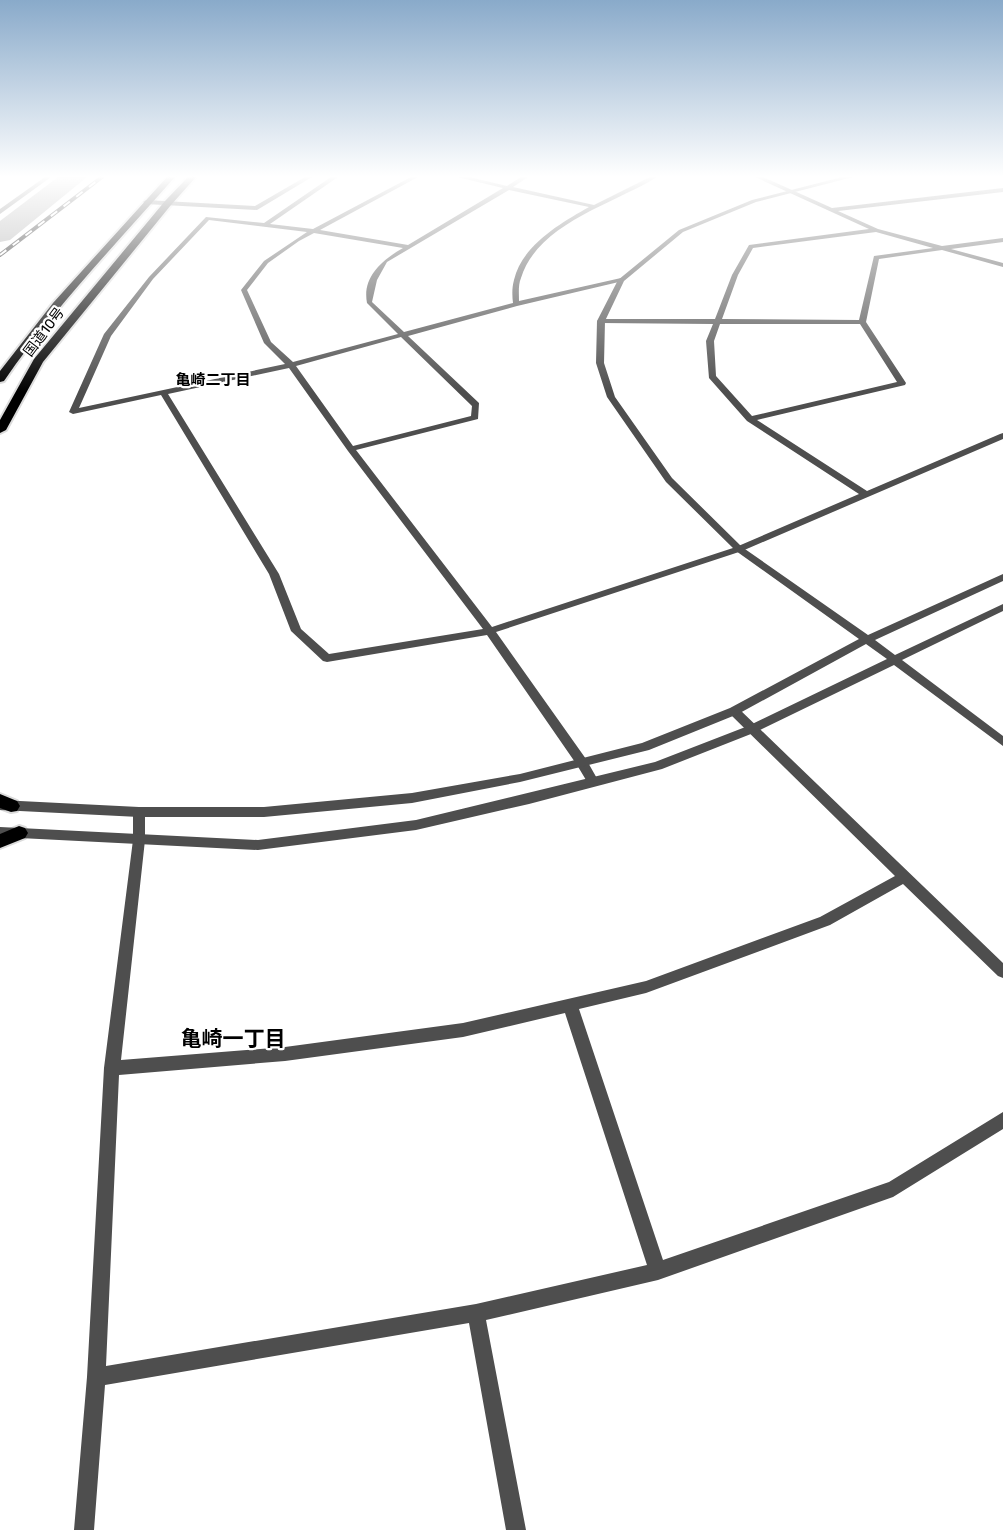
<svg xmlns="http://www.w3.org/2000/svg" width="1003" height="1530" viewBox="0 0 1003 1530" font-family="Rubik,'Noto Sans JP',sans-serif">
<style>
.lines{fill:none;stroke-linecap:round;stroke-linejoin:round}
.river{fill:#9c9c9c;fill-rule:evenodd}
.trunk-casing{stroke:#dbdbdb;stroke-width:4}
.minor{fill:#4e4e4e;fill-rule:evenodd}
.tertiary{fill:#4e4e4e;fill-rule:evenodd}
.trunk{fill:#000;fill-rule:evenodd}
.rail-casing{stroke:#000;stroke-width:4}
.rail{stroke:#fff;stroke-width:2;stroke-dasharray:8;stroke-linecap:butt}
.labels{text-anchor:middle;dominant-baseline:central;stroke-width:4.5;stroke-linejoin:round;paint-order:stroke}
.far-street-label{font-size:14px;fill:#000;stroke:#fff}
.far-neighbourhood-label{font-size:15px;font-weight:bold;fill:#000;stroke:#fff}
.near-neighbourhood-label{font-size:21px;font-weight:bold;fill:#000;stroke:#fff}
</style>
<rect width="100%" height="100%" fill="#fff"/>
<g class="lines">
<path class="river" d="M 58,177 L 87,177 L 10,240 L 0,242 L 0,221 Z"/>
<defs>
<path id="trunk" d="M 167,177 L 175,177 C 116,244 54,308 4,381 L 0,382 L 0,371 L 53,303 Z
M 188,177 L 196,177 L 171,205 L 43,362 L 6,430 L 0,433 L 0,420 L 34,359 L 165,201 Z
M 0,794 L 17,801 L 20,806 L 17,811 L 11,812 L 0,808 Z
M 19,826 L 25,828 L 28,833 L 25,838 L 0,848 L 0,834 Z"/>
</defs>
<use href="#trunk" class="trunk-casing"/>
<path class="minor" d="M 45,177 L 51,177 L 0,214 L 0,209 Z
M 305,177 L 312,177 L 257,210 L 146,204 L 143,202 L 146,200 L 255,206 Z
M 331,177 L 338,177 L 270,224 L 313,229 L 411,177 L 418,177 L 320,230 L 408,245 L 503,188 L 457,177 L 469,177 L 507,186 L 521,177 L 528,177 L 513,187 L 594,205 L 650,177 L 657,177 C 614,204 538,223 521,278 C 518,285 519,294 519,301 L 621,278 L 624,280 L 623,281 L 517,306 L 408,336 L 479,403 L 478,419 L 356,450 L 492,627 L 736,547 L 859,494 L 747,421 L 709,378 L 706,341 L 713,324 L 601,323 L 597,321 L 601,319 L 715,319 L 732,275 L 749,245 L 869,229 L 755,177 L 763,177 L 832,208 L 1003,188 L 1003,192 L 838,211 L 878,229 L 942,246 L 1003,238 L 1003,242 L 951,249 L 1003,263 L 1003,267 L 942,250 L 879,259 L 866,322 L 906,383 L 905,385 L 757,420 L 867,491 L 1000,434 L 1003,433 L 1003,439 L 742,551 L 496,632 L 586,759 L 599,782 L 597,785 L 589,785 L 577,765 L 487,635 L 327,662 L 323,661 L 291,631 L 269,574 L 161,395 L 73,414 L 69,412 L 104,334 L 149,277 L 206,217 L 264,223 ZM 509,190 L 589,207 C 561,223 522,245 514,280 C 512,287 512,295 513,303 L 404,332 L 372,302 L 377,280 L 387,262 ZM 209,220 L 307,232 L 264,261 L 241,290 L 264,343 L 285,364 L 79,408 L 111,336 L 153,279 ZM 876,232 L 933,248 L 874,256 L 859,320 L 722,319 L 738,275 L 753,248 ZM 314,233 L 403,248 C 382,260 362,277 367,303 L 398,334 L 293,362 L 271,342 L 247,290 L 268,263 L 299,241 ZM 720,324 L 860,324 L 897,382 L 752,416 L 716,376 L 714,341 ZM 401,337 L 472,406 L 471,416 L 353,446 L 296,366 ZM 289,368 L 348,451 L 483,629 L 329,654 L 301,629 L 279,574 L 168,394 Z
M 734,707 L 738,708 L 1003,963 L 1003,978 L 998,976 L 903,884 L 830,925 L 646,993 L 579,1009 L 663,1260 L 889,1182 L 1003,1112 L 1003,1129 L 893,1197 L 658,1280 L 486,1320 L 526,1530 L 506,1530 L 469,1323 L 105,1385 L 94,1530 L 74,1530 L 87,1377 L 104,1068 L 133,840 L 133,812 L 135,809 L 143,809 L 145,812 L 145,840 L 121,1060 L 285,1047 L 463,1023 L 646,981 L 820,917 L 895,876 L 730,714 L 728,711 ZM 565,1013 L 647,1265 L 476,1304 L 106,1366 L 119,1075 L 285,1061 L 463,1037 Z"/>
<path class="tertiary" d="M 842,177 L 853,177 L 756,202 L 683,232 L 624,281 L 605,321 L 604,363 L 615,397 L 672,478 L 742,547 L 868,635 L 1003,574 L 1003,581 L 875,640 L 895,655 L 1003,604 L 1003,611 L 902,660 L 1003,736 L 1003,746 L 894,665 L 756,732 L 662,769 L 529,804 L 416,830 L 258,850 L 0,837 L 0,827 L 258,840 L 416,820 L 655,762 L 748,726 L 887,659 L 866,644 L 738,714 L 649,750 L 520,782 L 412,803 L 264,817 L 139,817 L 0,810 L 0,800 L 139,807 L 264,807 L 412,793 L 520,774 L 642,743 L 730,708 L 859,639 L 736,551 L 666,482 L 607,397 L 596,363 L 597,321 L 618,280 L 679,230 L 752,200 Z"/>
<use href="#trunk" class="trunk"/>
<defs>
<path id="rail" d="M 0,255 L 102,177"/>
</defs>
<use href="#rail" class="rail-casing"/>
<use href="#rail" class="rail"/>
</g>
<linearGradient id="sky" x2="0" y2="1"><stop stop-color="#89aaca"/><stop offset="0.45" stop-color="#fff"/><stop offset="1" stop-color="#fff" stop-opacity="0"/></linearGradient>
<rect width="1003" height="392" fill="url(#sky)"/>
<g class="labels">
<g class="far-street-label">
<text transform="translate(44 332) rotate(-53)">国道10号</text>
</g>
<g class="far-neighbourhood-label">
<text x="213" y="380">亀崎二丁目</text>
</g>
<g class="near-neighbourhood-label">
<text x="233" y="1038">亀崎一丁目</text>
</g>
</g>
</svg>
